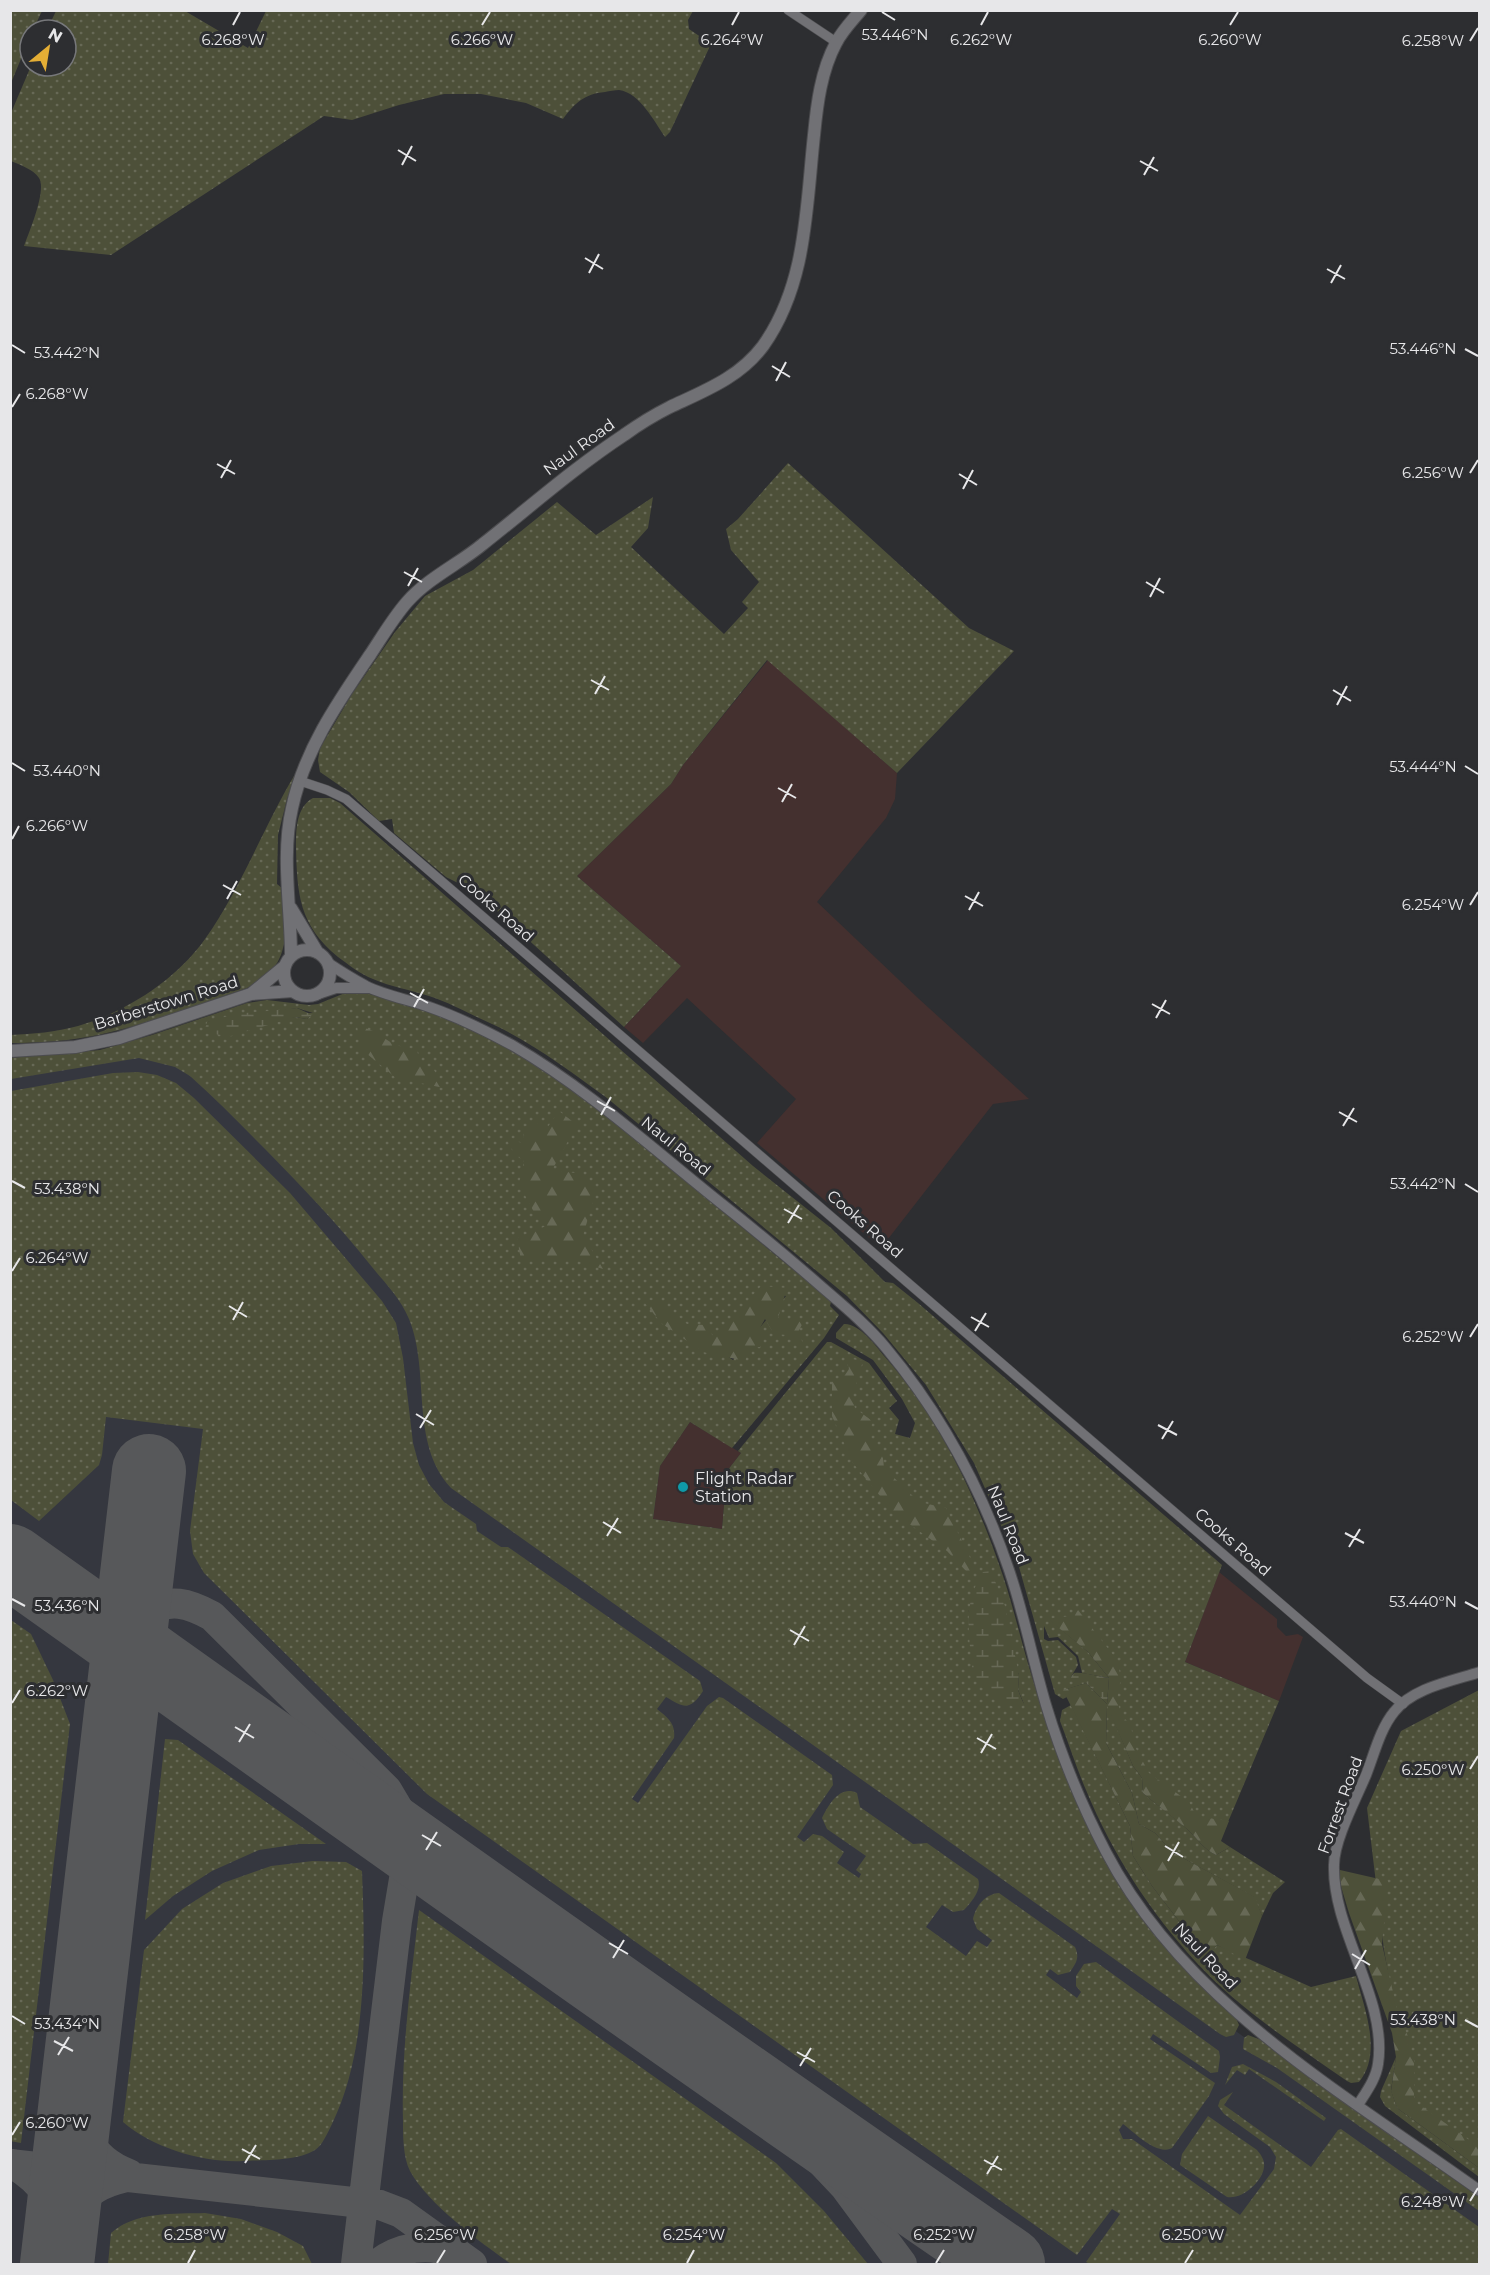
<svg xmlns="http://www.w3.org/2000/svg" width="1490" height="2275" viewBox="0 0 1490 2275" font-family="Montserrat,sans-serif">
<style>
.built{fill:#35373f}
.industrial{fill:#44302f}
.grass{fill:url(#grass-dots);fill-rule:evenodd}
.forest{fill:url(#forest-firs)}
.wetland{fill:url(#wetland-marsh)}
.lines{fill:none;stroke-linecap:round;stroke-linejoin:round}
.taxiway{stroke:#57585a;stroke-width:30}
.runway{stroke:#57585a;stroke-width:74}
.minor-casing{stroke:#4c4c4f;stroke-width:10}
.tertiary-casing{stroke:#4c4c4f;stroke-width:12}
.secondary-casing{stroke:#4c4c4f;stroke-width:14}
.minor{stroke:#717175;stroke-width:9}
.tertiary{stroke:#717175;stroke-width:10}
.secondary{stroke:#717175;stroke-width:12}
.ticks{fill:none;stroke:#e7e7e9;stroke-width:2}
.culture-dot{fill:#0f9aa8;stroke:#2d2e31;stroke-width:2}
.labels{text-anchor:middle;dominant-baseline:central;stroke-width:6;stroke-linejoin:round;paint-order:stroke}
.street-label{font-size:16px;fill:#e7e7e9;stroke:#2d2e31}
.poi-label{font-size:16px;fill:#e7e7e9;stroke:#2d2e31;text-anchor:start}
.ticks-label{font-size:15px;text-anchor:middle;fill:#e7e7e9;stroke:#2d2e31;stroke-width:6;stroke-linejoin:round;paint-order:stroke}
</style>
<defs>
<pattern id="grass-dots" width="8" height="8" patternUnits="userSpaceOnUse" patternTransform="scale(1.5)"><rect width="8" height="8" fill="#4d5039"/><path d="M2 2h.1M6 6h.1" fill="none" stroke="#676956" stroke-width="1.8" stroke-linecap="round"/></pattern>
<pattern id="forest-firs" width="22" height="20" patternUnits="userSpaceOnUse" patternTransform="scale(1.5)"><rect width="22" height="20" fill="#4d5039"/><path d="M5 1l3.5 6h-7zM16 11l3.5 6h-7z" fill="#676956"/></pattern>
<pattern id="wetland-marsh" width="20" height="14" patternUnits="userSpaceOnUse" patternTransform="scale(1.5)"><rect width="20" height="14" fill="#4d5039"/><path d="M1 5h8M5 5V1M11 12h8M15 12V8" fill="none" stroke="#676956"/></pattern>
</defs>
<rect width="100%" height="100%" fill="#2d2e31"/>
<path class="built" d="M 161,1044 L 1183,1993 L 1480,2207 L 1479,2264 L 11,2264 L 11,1069 Z"/>
<path class="industrial" d="M 768,660 L 897,773 L 895,799 L 886,818 L 817,902 L 919,999 L 1029,1099 L 993,1104 L 881,1248 L 757,1143 L 796,1099 L 687,998 L 643,1043 L 624,1027 L 681,966 L 577,876 L 671,784 L 683,765 Z
M 690,1422 L 741,1453 L 727,1471 L 722,1529 L 653,1519 L 660,1466 Z
M 1219,1572 L 1277,1619 L 1277,1627 L 1286,1636 L 1298,1634 L 1303,1637 L 1279,1701 L 1185,1662 Z"/>
<path class="grass" d="M 11,10 L 42,11 L 33,30 L 30,30 L 30,37 L 11,83 Z
M 56,11 L 185,11 L 248,48 L 266,11 L 693,11 L 688,20 L 689,29 L 711,44 L 670,132 L 665,137 C 654,121 640,93 619,90 C 615,90 609,91 605,92 C 584,94 575,103 563,119 L 526,103 L 481,94 L 444,94 L 399,105 L 352,120 L 324,116 L 111,255 L 24,246 C 29,232 47,190 39,178 C 33,169 20,165 11,161 L 11,113 L 31,66 L 66,66 L 66,30 L 47,30 Z
M 788,463 L 969,628 L 1014,651 L 897,773 L 767,660 L 683,765 L 671,784 L 577,876 L 681,966 L 624,1027 L 476,892 L 446,877 L 394,833 L 392,819 L 379,821 L 349,792 L 320,772 L 318,760 L 320,748 L 352,694 L 395,632 L 425,596 L 473,570 L 557,502 L 596,535 L 653,497 L 648,528 L 631,547 L 724,634 L 748,608 L 742,602 L 759,582 L 731,550 L 726,529 L 738,519 Z
M 297,771 L 287,799 L 278,835 L 277,884 L 283,889 C 286,933 293,966 247,988 C 198,1005 148,1024 98,1035 C 69,1041 39,1043 11,1043 L 10,1035 C 33,1034 56,1032 78,1026 C 126,1012 176,980 205,939 C 242,887 264,825 297,771 Z
M 313,798 L 330,798 L 340,803 L 753,1166 L 831,1228 L 885,1282 L 893,1283 L 918,1303 L 1222,1565 L 1185,1662 L 1279,1701 L 1220,1841 L 1150,1777 L 1118,1716 L 1112,1655 L 1049,1619 L 1088,1652 L 1109,1678 L 1082,1673 L 1078,1656 L 1058,1637 L 1049,1638 L 1044,1626 L 1044,1639 L 1048,1641 L 1058,1640 L 1076,1657 L 1078,1665 L 1071,1677 L 1086,1683 L 1064,1690 L 1067,1697 L 1063,1699 L 1055,1694 L 1019,1567 L 974,1463 L 926,1385 L 883,1333 L 847,1296 L 607,1098 C 571,1072 533,1043 492,1024 C 471,1015 451,1003 429,996 C 411,990 391,987 373,979 C 360,974 349,965 338,957 C 299,925 297,894 296,847 C 296,830 296,807 313,798 Z
M 354,992 C 473,1004 587,1099 676,1173 C 721,1210 767,1248 813,1286 L 831,1302 L 830,1306 L 839,1315 L 824,1338 L 732,1448 L 690,1422 L 660,1466 L 653,1519 L 722,1529 L 727,1471 L 741,1453 L 738,1451 L 827,1342 L 831,1342 L 869,1363 L 897,1401 L 889,1408 L 899,1420 L 895,1434 L 910,1438 L 915,1423 L 902,1399 L 873,1360 L 836,1338 L 836,1333 L 844,1324 C 859,1323 876,1346 885,1357 C 941,1421 976,1496 1003,1576 C 1013,1606 1020,1637 1029,1667 C 1047,1727 1067,1786 1095,1842 C 1129,1910 1179,1968 1236,2018 L 1239,2025 L 1234,2035 L 1226,2037 L 1220,2034 L 451,1488 C 409,1442 431,1373 409,1319 C 401,1299 385,1283 372,1267 C 339,1225 302,1187 265,1149 C 240,1124 216,1099 190,1076 L 175,1067 L 139,1058 L 11,1079 L 10,1058 L 100,1050 L 152,1035 L 247,1003 L 267,1000 L 309,1005 L 318,1004 L 345,993 ZM 297,1008 L 313,1013 L 307,1019 L 295,1017 L 207,1022 ZM 759,1291 L 786,1296 L 733,1360 L 713,1346 ZM 968,1610 L 1019,1674 L 1018,1690 L 1024,1704 Z
M 138,1072 L 157,1075 L 176,1083 L 194,1098 L 290,1193 L 382,1301 L 396,1323 L 403,1358 L 413,1443 L 419,1465 L 429,1484 L 444,1502 L 476,1524 L 477,1531 L 501,1547 L 508,1547 L 700,1681 L 703,1691 C 690,1711 684,1708 666,1697 L 657,1709 C 667,1717 676,1723 674,1738 L 632,1799 L 638,1803 L 707,1706 L 719,1697 L 723,1698 L 832,1775 L 833,1785 L 797,1837 L 804,1842 L 813,1834 L 822,1836 L 844,1852 L 837,1863 L 859,1878 L 861,1874 L 856,1870 L 866,1856 L 827,1829 L 822,1818 C 829,1804 840,1785 857,1793 L 860,1807 L 913,1844 L 927,1843 L 978,1879 C 982,1890 972,1901 964,1910 L 953,1912 L 942,1905 L 926,1927 L 966,1956 L 977,1941 L 987,1947 L 992,1940 L 977,1929 L 973,1919 C 976,1906 985,1894 999,1893 L 1075,1947 C 1080,1958 1076,1963 1070,1972 L 1058,1975 L 1050,1969 L 1046,1975 L 1077,1998 L 1081,1992 L 1076,1986 L 1076,1976 L 1084,1964 L 1096,1962 L 1219,2051 L 1220,2057 L 1218,2072 L 1211,2073 L 1153,2034 L 1150,2039 L 1215,2083 L 1209,2096 L 1172,2148 C 1157,2156 1135,2133 1123,2124 L 1119,2130 L 1123,2139 L 1132,2139 L 1240,2215 L 1274,2169 L 1276,2157 L 1270,2147 L 1224,2114 L 1218,2106 L 1220,2100 L 1233,2092 L 1224,2105 L 1311,2167 L 1338,2130 L 1341,2129 L 1479,2227 L 1479,2264 L 1090,2264 L 1086,2262 L 1120,2214 L 1112,2209 L 1077,2255 L 427,1794 L 204,1573 L 193,1554 L 190,1531 L 203,1429 L 106,1417 L 102,1455 L 99,1465 L 39,1521 L 11,1500 L 11,1091 L 113,1073 Z
M 11,1620 L 31,1634 L 53,1680 L 70,1724 L 21,2143 L 10,2141 Z
M 1479,1690 L 1479,2152 L 1411,2102 L 1384,1950 L 1367,1808 L 1401,1731 Z
M 1107,1704 L 1133,1766 L 1142,1778 L 1143,1793 C 1158,1806 1174,1817 1188,1830 C 1198,1839 1203,1849 1216,1855 L 1230,1847 L 1285,1882 L 1273,1893 L 1262,1916 L 1254,1897 L 1172,1852 L 1155,1833 L 1139,1824 L 1132,1793 L 1106,1743 Z
M 1071,1705 L 1130,1826 L 1133,1856 L 1152,1886 L 1182,1925 L 1209,1954 L 1217,1945 L 1311,1987 L 1356,1976 C 1364,2008 1383,2053 1359,2082 L 1351,2083 L 1347,2081 C 1295,2045 1239,2009 1196,1962 C 1150,1912 1112,1853 1086,1790 C 1076,1767 1069,1744 1060,1721 L 1062,1710 Z
M 165,1739 L 178,1740 L 326,1844 L 299,1844 L 259,1850 L 212,1871 L 173,1896 L 145,1920 Z
M 313,1861 L 346,1862 L 362,1871 C 365,1952 368,2050 332,2124 C 328,2132 322,2146 315,2150 C 298,2161 262,2160 243,2161 C 203,2163 153,2148 123,2122 L 144,1950 L 182,1909 L 223,1883 L 271,1866 Z
M 419,1910 L 776,2163 L 824,2211 L 868,2264 L 511,2264 C 480,2242 428,2204 410,2171 C 403,2157 403,2136 403,2121 C 401,2051 411,1980 419,1910 Z
M 1248,2035 L 1261,2040 L 1328,2091 L 1479,2197 L 1479,2211 L 1277,2068 L 1243,2049 L 1244,2038 Z
M 1396,2057 L 1391,2090 L 1397,2108 L 1479,2168 L 1479,2177 L 1385,2106 L 1380,2097 L 1381,2091 Z
M 1243,2064 L 1276,2082 L 1326,2118 L 1324,2121 L 1249,2069 L 1245,2075 L 1237,2070 L 1225,2085 L 1232,2067 Z
M 1208,2116 L 1257,2150 C 1261,2155 1265,2160 1264,2167 C 1263,2181 1242,2200 1227,2197 L 1180,2165 L 1182,2154 Z
M 205,2213 L 241,2219 L 277,2232 L 303,2246 L 312,2264 L 108,2264 L 111,2233 C 136,2211 174,2214 205,2213 Z"/>
<path class="forest" d="M 357,1025 L 373,1031 L 395,1045 L 417,1050 L 420,1062 L 434,1070 L 444,1088 L 396,1078 L 360,1048 Z
M 559,1111 L 577,1125 L 552,1170 L 583,1174 L 597,1189 L 583,1235 L 603,1269 L 572,1259 L 521,1260 L 517,1238 L 546,1226 L 535,1214 L 519,1184 L 524,1161 L 515,1155 L 504,1134 L 523,1144 L 524,1127 L 535,1122 L 547,1128 Z
M 761,1286 L 787,1288 L 778,1318 L 804,1321 L 798,1332 L 807,1352 L 787,1335 L 774,1334 L 765,1319 L 760,1328 L 762,1337 L 760,1347 L 749,1348 L 745,1361 L 703,1352 L 661,1323 L 642,1299 L 661,1302 L 687,1324 L 704,1325 L 715,1338 Z
M 846,1358 L 863,1361 L 852,1398 L 855,1408 L 872,1421 L 869,1440 L 882,1448 L 884,1468 L 919,1502 L 946,1508 L 977,1572 L 967,1572 L 947,1551 L 894,1513 L 853,1463 L 832,1416 L 832,1380 L 839,1384 L 849,1369 Z
M 1078,1610 L 1117,1660 L 1121,1678 L 1117,1699 L 1121,1715 L 1131,1725 L 1134,1745 L 1149,1773 L 1189,1802 L 1198,1819 L 1208,1818 L 1229,1821 L 1221,1841 L 1230,1847 L 1216,1855 C 1203,1849 1198,1839 1188,1830 C 1173,1817 1158,1806 1143,1793 L 1142,1778 L 1133,1766 L 1107,1706 L 1106,1743 L 1132,1793 L 1139,1824 L 1155,1833 L 1172,1852 L 1255,1897 L 1262,1916 L 1245,1960 L 1217,1945 L 1209,1955 L 1182,1925 L 1152,1886 L 1133,1856 L 1130,1826 L 1063,1690 L 1086,1683 L 1107,1704 L 1109,1678 L 1088,1652 L 1048,1619 L 1070,1616 Z
M 1340,1870 L 1388,1881 L 1382,1944 L 1398,2014 L 1411,2043 L 1405,2046 L 1414,2060 L 1414,2101 L 1479,2147 L 1479,2168 L 1397,2108 L 1391,2091 L 1396,2057 L 1392,2033 L 1349,1913 L 1340,1883 Z"/>
<path class="wetland" d="M 297,1008 L 308,1013 L 314,1013 L 307,1019 L 295,1017 L 231,1036 L 204,1033 L 207,1022 L 235,1014 Z
M 991,1571 L 1005,1606 L 1019,1675 L 1018,1690 L 1024,1705 L 1014,1707 L 1004,1703 L 973,1676 C 970,1638 961,1605 983,1572 Z
M 1074,1673 C 1087,1672 1097,1677 1109,1678 L 1107,1704 L 1086,1683 L 1072,1681 L 1071,1677 Z"/>
<g class="lines">
<path class="taxiway" d="M 130,1636 C 135,1629 140,1619 147,1614 C 168,1596 190,1604 212,1616 L 387,1790 L 403,1817 L 407,1861 L 397,1921 L 356,2264
M 692,2043 L 778,2116 L 845,2187 L 902,2264
M 78,2082 C 79,2125 84,2157 129,2174
M 10,2164 L 380,2205 L 401,2213 L 472,2264
M 13,2164 C 47,2184 57,2205 58,2244
M 58,2259 C 67,2216 76,2189 123,2178
M 377,2264 C 399,2247 428,2242 453,2253"/>
<path class="runway" d="M 10,1561 C 342,1797 673,2034 1008,2264
M 57,2264 L 149,1471"/>
<defs>
<path id="minor" d="M 788,10 L 836,42
M 300,781 L 327,790 L 346,799 L 1367,1678 L 1403,1704"/>
<path id="tertiary" d="M 328,963 C 340,971 353,979 366,986 C 386,996 411,1000 432,1008 C 460,1018 486,1031 512,1045 C 588,1089 653,1149 722,1204 C 756,1231 790,1259 823,1288 C 845,1307 868,1326 886,1348 C 941,1414 982,1490 1009,1570 C 1024,1614 1033,1661 1046,1705 C 1061,1755 1082,1806 1106,1852 C 1185,2004 1345,2094 1480,2191
M 315,995 L 336,988 L 369,988
M 1358,2105 C 1366,2092 1376,2079 1378,2064 C 1388,1999 1332,1931 1334,1865 C 1334,1840 1356,1799 1366,1775 C 1374,1755 1380,1729 1394,1712 C 1412,1688 1452,1681 1480,1672"/>
<path id="secondary" d="M 291,908 L 318,953
M284 973a23 23 0 1 1 46 0a23 23 0 1 1-46 0Z
M 291,956 C 291,907 281,856 292,808 C 304,751 338,702 370,655 C 382,637 393,618 407,602 C 428,578 459,564 483,544 C 530,507 574,468 624,435 C 638,425 654,415 670,407 C 704,391 739,378 763,346 C 807,284 806,208 814,135 C 817,104 821,71 836,43 C 842,31 852,21 861,10
M 251,994 L 293,991
M 10,1051 L 75,1047 L 119,1038 L 251,994 L 285,966"/>
</defs>
<use href="#minor" class="minor-casing"/>
<use href="#tertiary" class="tertiary-casing"/>
<use href="#secondary" class="secondary-casing"/>
<use href="#minor" class="minor"/>
<use href="#tertiary" class="tertiary"/>
<use href="#secondary" class="secondary"/>
</g>
<path class="ticks" d="M 882,12 L 895,20M 233,25 L 240,12M 482,25 L 490,12M 732,25 L 739,12M 981,25 L 988,12M 1230,25 L 1238,12M 1470,41 L 1478,28M 398,150 L 416,161M 1140,161 L 1158,171M 402,165 L 412,146M 1144,175 L 1154,157M 585,258 L 603,269M 1327,269 L 1345,279M 589,273 L 599,254M 1331,283 L 1341,265M 12,345 L 25,353M 1465,349 L 1478,356M 772,366 L 790,377M 776,381 L 786,362M 12,407 L 20,394M 217,464 L 235,474M 1470,473 L 1478,460M 959,474 L 977,485M 221,478 L 231,460M 963,489 L 973,470M 404,572 L 422,582M 1146,582 L 1164,593M 408,586 L 418,568M 1150,597 L 1160,578M 591,680 L 609,690M 1333,690 L 1351,701M 595,694 L 605,676M 1337,705 L 1347,686M 12,763 L 25,771M 1465,766 L 1478,774M 778,788 L 796,798M 782,802 L 792,784M 12,839 L 19,826M 223,885 L 241,895M 965,896 L 983,906M 227,899 L 237,881M 1470,905 L 1478,892M 969,910 L 979,892M 410,993 L 428,1003M 1152,1004 L 1170,1014M 414,1007 L 424,989M 1156,1018 L 1166,1000M 597,1101 L 615,1111M 1339,1112 L 1357,1122M 601,1115 L 611,1097M 1343,1126 L 1354,1108M 12,1181 L 25,1188M 1465,1184 L 1478,1192M 784,1209 L 802,1219M 788,1223 L 799,1205M 12,1271 L 20,1258M 229,1306 L 247,1317M 971,1317 L 989,1327M 233,1320 L 243,1302M 975,1331 L 986,1313M 1470,1337 L 1478,1324M 416,1414 L 434,1425M 1158,1425 L 1177,1435M 420,1428 L 431,1410M 1162,1439 L 1173,1421M 603,1522 L 621,1533M 1345,1533 L 1364,1543M 607,1536 L 618,1518M 1349,1547 L 1360,1529M 12,1599 L 25,1606M 1465,1602 L 1478,1609M 790,1630 L 809,1641M 794,1645 L 805,1626M 12,1703 L 20,1690M 235,1727 L 254,1738M 977,1738 L 996,1749M 239,1742 L 250,1724M 981,1753 L 992,1734M 1470,1769 L 1478,1756M 422,1835 L 441,1846M 1165,1846 L 1183,1857M 426,1850 L 437,1832M 1168,1861 L 1179,1842M 609,1943 L 628,1954M 1352,1954 L 1370,1965M 613,1958 L 624,1940M 1355,1969 L 1366,1950M 12,2016 L 25,2024M 1465,2020 L 1478,2027M 54,2041 L 73,2051M 797,2052 L 815,2062M 58,2055 L 69,2037M 800,2066 L 811,2048M 12,2135 L 20,2122M 242,2149 L 260,2159M 984,2160 L 1002,2170M 245,2163 L 256,2145M 987,2174 L 998,2156M 1470,2201 L 1478,2188M 188,2263 L 195,2250M 437,2263 L 445,2250M 687,2263 L 694,2250M 936,2263 L 944,2250M 1185,2263 L 1193,2250"/>
<circle class="culture-dot" cx="683" cy="1487" r="6"/>
<g class="labels">
<g class="street-label">
<text transform="translate(579 447) rotate(-36)">Naul Road</text>
<text transform="translate(496 908) rotate(41)">Cooks Road</text>
<text transform="translate(166 1003) rotate(-17)">Barberstown Road</text>
<text transform="translate(676 1146) rotate(39)">Naul Road</text>
<text transform="translate(865 1224) rotate(41)">Cooks Road</text>
<text transform="translate(1008 1525) rotate(68)">Naul Road</text>
<text transform="translate(1233 1542) rotate(41)">Cooks Road</text>
<text transform="translate(1340 1805) rotate(-70)">Forrest Road</text>
<text transform="translate(1206 1956) rotate(47)">Naul Road</text>
</g>
<g class="poi-label">
<text x="695" y="1478">Flight Radar<tspan x="695" dy="18">Station</tspan></text>
</g>
</g>
<g class="ticks-label">
<text x="895" y="40">53.446°N</text>
<text x="981" y="45">6.262°W</text>
<text x="1230" y="45">6.260°W</text>
<text x="233" y="45">6.268°W</text>
<text x="482" y="45">6.266°W</text>
<text x="732" y="45">6.264°W</text>
<text x="1433" y="46">6.258°W</text>
<text x="1423" y="354">53.446°N</text>
<text x="67" y="358">53.442°N</text>
<text x="57" y="399">6.268°W</text>
<text x="1433" y="478">6.256°W</text>
<text x="1423" y="772">53.444°N</text>
<text x="67" y="776">53.440°N</text>
<text x="57" y="831">6.266°W</text>
<text x="1433" y="910">6.254°W</text>
<text x="1423" y="1189">53.442°N</text>
<text x="67" y="1194">53.438°N</text>
<text x="57" y="1263">6.264°W</text>
<text x="1433" y="1342">6.252°W</text>
<text x="1423" y="1607">53.440°N</text>
<text x="67" y="1611">53.436°N</text>
<text x="57" y="1696">6.262°W</text>
<text x="1433" y="1775">6.250°W</text>
<text x="1423" y="2025">53.438°N</text>
<text x="67" y="2029">53.434°N</text>
<text x="57" y="2128">6.260°W</text>
<text x="1433" y="2207">6.248°W</text>
<text x="195" y="2240">6.258°W</text>
<text x="445" y="2240">6.256°W</text>
<text x="694" y="2240">6.254°W</text>
<text x="944" y="2240">6.252°W</text>
<text x="1193" y="2240">6.250°W</text>
</g>
<rect width="1490" height="2275" fill="none" stroke="#e7e7e9" stroke-width="24"/>
<g transform="translate(48 48) rotate(30)"><circle r="28" fill="#2d2e31" stroke="#77787b" stroke-width="1.5"/>
<path d="M0-4.5L10 22L0 15L-10 22Z" fill="#e4ae35"/>
<text y="-9" font-size="16" font-weight="bold" text-anchor="middle" fill="#e7e7e9">N</text>
</g>
</svg>
